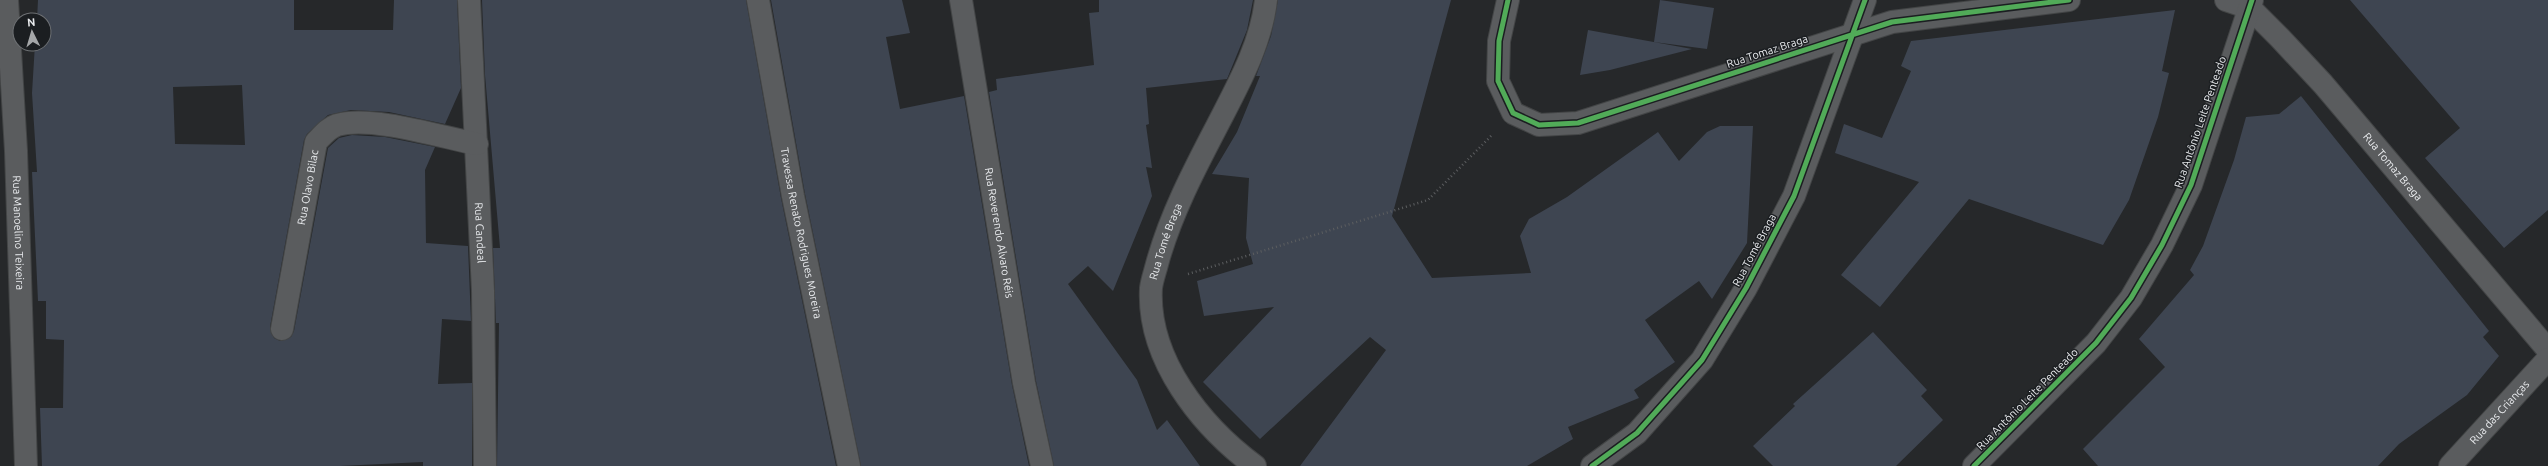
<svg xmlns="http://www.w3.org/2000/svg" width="2548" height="466" viewBox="0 0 2548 466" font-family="Ubuntu,sans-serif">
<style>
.building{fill:#3e4551;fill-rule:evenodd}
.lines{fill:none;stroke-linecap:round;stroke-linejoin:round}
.minor-casing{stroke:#434546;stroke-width:24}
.path{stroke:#5c5e60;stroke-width:2.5;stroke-dasharray:1 3;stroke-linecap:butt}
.minor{stroke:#5a5c5e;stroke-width:22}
.cycleway-casing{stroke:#1b1e21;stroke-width:8}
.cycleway{stroke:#51ab58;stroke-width:5}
.labels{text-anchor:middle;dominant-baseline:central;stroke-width:3;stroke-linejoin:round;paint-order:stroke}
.street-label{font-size:11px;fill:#e9ebee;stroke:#1b1e21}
</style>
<rect width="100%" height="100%" fill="#26282a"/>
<path class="building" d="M 38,0 L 294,0 L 294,30 L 393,30 L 394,0 L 457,0 L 461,88 L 445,124 L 389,112 L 351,110 L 328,115 L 307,134 L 304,140 L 270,327 L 274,338 L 280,341 L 291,337 L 294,331 L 328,148 L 339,138 L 352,135 L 385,137 L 435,147 L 425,170 L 426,243 L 468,246 L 471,321 L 442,319 L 438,384 L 472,383 L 472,466 L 423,466 L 423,462 L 340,466 L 42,466 L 40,408 L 63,408 L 64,340 L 46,339 L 46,301 L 38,301 L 32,172 L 37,172 L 32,93 L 35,44 L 44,44 L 44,20 L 37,20 ZM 242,85 L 245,145 L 175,144 L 173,87 Z
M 482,0 L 746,0 L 781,198 L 836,466 L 497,466 L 499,323 L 496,323 L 493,248 L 500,248 L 485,75 Z
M 771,0 L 902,0 L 910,33 L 886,37 L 900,109 L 964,96 L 1012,385 L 1029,466 L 861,466 L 805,194 Z
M 1099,0 L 1253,0 L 1247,30 L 1227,79 L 1146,88 L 1149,124 L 1146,125 L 1152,168 L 1146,167 L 1152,196 L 1113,291 L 1088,266 L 1068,284 L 1137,380 L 1157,430 L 1167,420 L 1200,466 L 1054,466 L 1036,381 L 989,92 L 997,90 L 996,79 L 1094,65 L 1089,13 L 1099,12 Z
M 1278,0 L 1451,0 L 1392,216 L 1432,278 L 1531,273 L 1520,236 L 1529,219 L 1567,197 L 1658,132 L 1679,161 L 1707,132 L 1720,126 L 1753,126 L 1747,243 L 1712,299 L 1699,281 L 1645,320 L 1675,362 L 1634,390 L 1639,398 L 1568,427 L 1573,439 L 1527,466 L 1300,466 L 1386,350 L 1370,337 L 1260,439 L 1203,382 L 1274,307 L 1204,316 L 1197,281 L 1253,264 L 1246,238 L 1249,178 L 1212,174 L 1237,132 L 1260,76 L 1256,76 L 1271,36 Z
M 1660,0 L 1714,8 L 1707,49 L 1654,42 Z
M 2350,0 L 2548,0 L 2548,210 L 2504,248 L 2425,158 L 2460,128 Z
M 2175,10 L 2162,71 L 2169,73 L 2158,117 L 2129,200 L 2103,245 L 1969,199 L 1880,307 L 1841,275 L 1919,182 L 1835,153 L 1844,124 L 1882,138 L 1911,71 L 1901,66 L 1911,41 Z
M 1588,30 L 1692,49 L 1610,70 L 1580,75 Z
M 2301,96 L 2489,331 L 2483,337 L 2499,356 L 2467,395 L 2399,444 L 2378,466 L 2098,466 L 2083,449 L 2165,367 L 2139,339 L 2194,275 L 2190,270 L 2203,246 L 2234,160 L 2246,117 L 2279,114 Z
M 1873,332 L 1927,390 L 1921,396 L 1943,420 L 1896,466 L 1773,466 L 1753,446 L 1795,406 L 1793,404 Z"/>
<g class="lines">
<defs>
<g id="minor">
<path id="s1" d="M 7,0 L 16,151 L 26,466"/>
<path id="s2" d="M 469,0 L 483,291 L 485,466"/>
<path id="s3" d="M 758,0 L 793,196 L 849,466"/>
<path id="s4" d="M 961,0 L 1024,383 L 1042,466"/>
<path d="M 1508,0 L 1499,41 L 1498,81 L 1513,113 L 1539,125 L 1578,123 L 1892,22 L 2069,0"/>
<path id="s5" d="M 2226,0 L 2250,8 L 2280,38 L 2323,84 L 2548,350"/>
<path id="s6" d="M 282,329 L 316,142 C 323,135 328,128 337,125 C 371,115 441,137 477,144"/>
<path id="s7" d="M 1255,466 C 1201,426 1147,359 1151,288 C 1152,280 1155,272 1157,264 C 1170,216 1194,170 1217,126 C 1237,87 1261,45 1266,0"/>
<path d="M 1592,466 L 1637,433 L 1702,360 L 1746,288 L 1794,196 L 1865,0"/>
<path d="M 1974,466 L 2096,343 L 2131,298 L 2162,245 L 2191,185 L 2252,0"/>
<path id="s8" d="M 2450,466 L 2548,359"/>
</g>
</defs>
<use href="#minor" class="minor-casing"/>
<path class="path" d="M 1188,274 L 1428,200 L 1492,135"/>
<use href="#minor" class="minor"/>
<defs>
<path id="cycleway" d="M 1508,0 L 1499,41 L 1498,81 L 1513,113 L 1539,125 L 1578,123 L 1892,22 L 2069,0
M 1592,466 L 1637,433 L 1702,360 L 1746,288 L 1794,196 L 1865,0
M 1974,466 L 2096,343 L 2131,298 L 2162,245 L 2191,185 L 2252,0"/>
</defs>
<use href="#cycleway" class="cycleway-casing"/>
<use href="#cycleway" class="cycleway"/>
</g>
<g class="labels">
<g class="street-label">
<text transform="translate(1767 51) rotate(-18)">Rua Tomaz Braga</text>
<text transform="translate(2200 122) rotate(-71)">Rua Antônio Leite Penteado</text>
<text stroke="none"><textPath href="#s5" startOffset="239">Rua Tomaz Braga</textPath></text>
<text stroke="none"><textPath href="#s6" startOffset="144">Rua Olavo Bilac</textPath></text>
<text stroke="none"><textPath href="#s1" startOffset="233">Rua Manoelino Teixeira</textPath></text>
<text stroke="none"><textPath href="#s2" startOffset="233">Rua Candeal</textPath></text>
<text stroke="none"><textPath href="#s3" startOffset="237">Travessa Renato Rodrigues Moreira</textPath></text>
<text stroke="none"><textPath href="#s4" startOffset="236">Rua Reverendo Alvaro Réis</textPath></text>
<text stroke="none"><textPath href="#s7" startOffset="263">Rua Tomé Braga</textPath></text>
<text transform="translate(1754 250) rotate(-62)">Rua Tomé Braga</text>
<text transform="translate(2027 399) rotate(-45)">Rua Antônio Leite Penteado</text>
<text stroke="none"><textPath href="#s8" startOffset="73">Rua das Crianças</textPath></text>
</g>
</g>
<g transform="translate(32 32) rotate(355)"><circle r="19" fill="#1b1e21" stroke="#6d7073"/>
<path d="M0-3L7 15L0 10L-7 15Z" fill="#a5a7a9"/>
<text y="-6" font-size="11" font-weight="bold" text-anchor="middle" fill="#e9ebee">N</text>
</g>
</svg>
